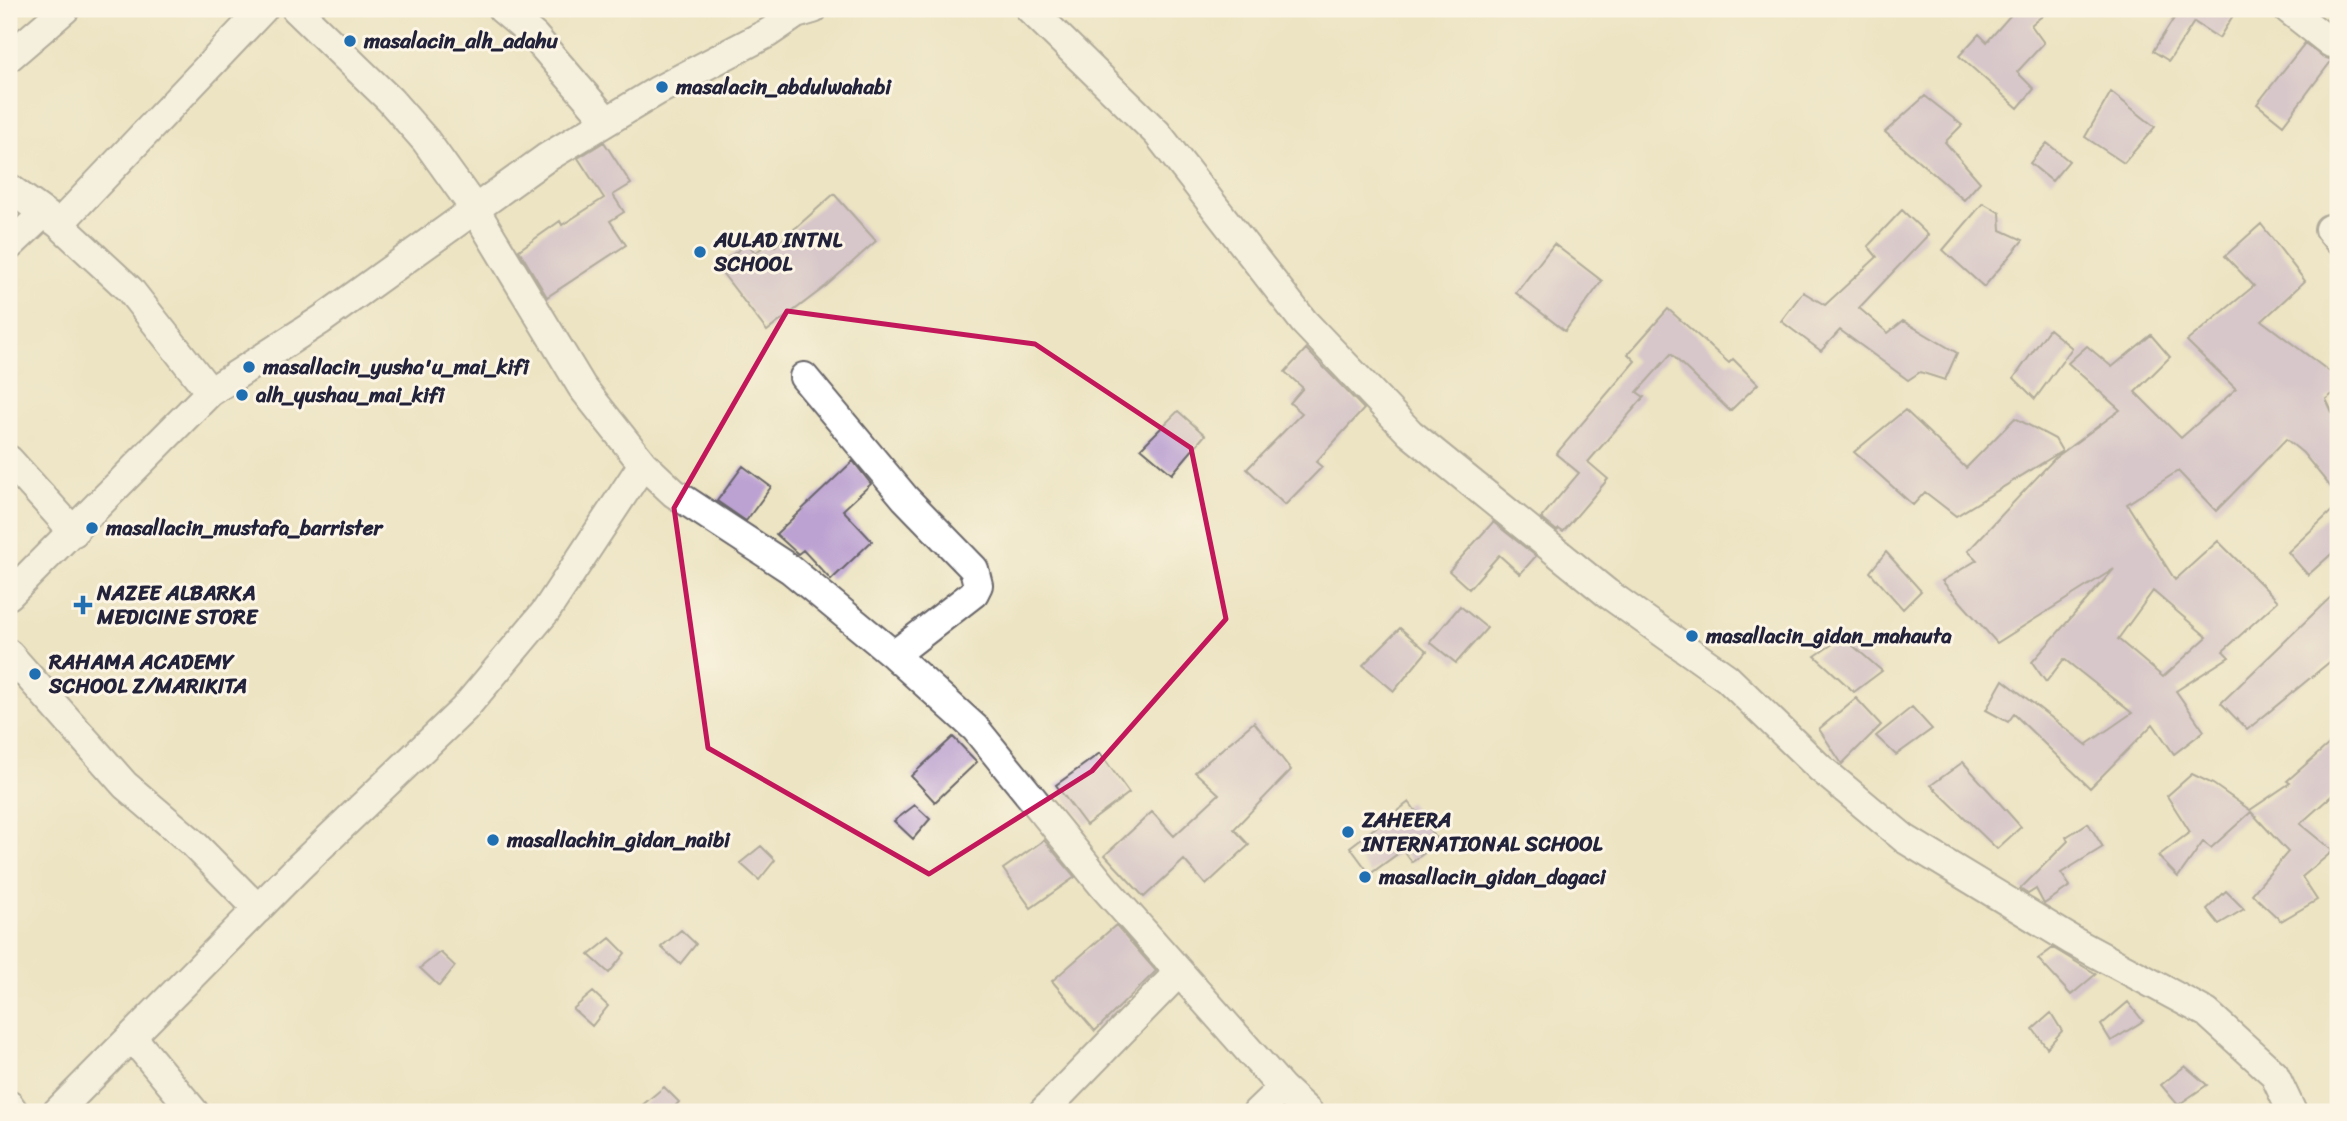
<svg xmlns="http://www.w3.org/2000/svg" width="2347" height="1121" viewBox="0 0 2347 1121" font-family="Sriracha,sans-serif">
<style>
.building{fill:#bca2d2;fill-rule:evenodd}
.lines{fill:none;stroke-linecap:round;stroke-linejoin:round}
.street-casing{stroke:#69666a;stroke-width:32}
.street{stroke:#fff;stroke-width:28}
.marked{fill:none;stroke:#c2185b;stroke-width:5;stroke-linejoin:round}
.poi-dot{fill:#1f6fb2;stroke:#fcf5e5;stroke-width:2.5}
.labels{text-anchor:middle;dominant-baseline:central;stroke-width:6;stroke-linejoin:round;paint-order:stroke}
.poi-label{font-size:21px;font-weight:bold;fill:#22223b;stroke:#fcf5e5;text-anchor:start}
</style>
<rect width="100%" height="100%" fill="#fcf5e5"/>
<filter id="ink" filterUnits="userSpaceOnUse"><feTurbulence type="fractalNoise" baseFrequency=".0143" numOctaves="2"/><feDisplacementMap in="SourceGraphic" scale="14" xChannelSelector="R" yChannelSelector="G"/><feConvolveMatrix kernelMatrix="1 2 1 2 8 2 1 2 1" color-interpolation-filters="sRGB"/></filter>
<filter id="wash" filterUnits="userSpaceOnUse"><feTurbulence type="fractalNoise" baseFrequency=".00686" numOctaves="4" result="noise"/><feDisplacementMap in="SourceGraphic" scale="28" xChannelSelector="R" yChannelSelector="G"/><feGaussianBlur stdDeviation="1.57" result="paint"/><feColorMatrix in="noise" values="0 0 0 0 0 0 0 0 0 0 0 0 0 0 0 0 0 1.4 0 .05"/><feComposite in="paint" operator="in"/></filter>
<g filter="url(#wash)">
<rect width="100%" height="100%" fill="#ece4c2"/>
<g id="blocks">
<path class="building" d="M 2016,9 L 2051,9 L 2031,25 L 2044,43 L 2017,72 L 2034,89 L 2018,108 L 1959,56 L 1979,34 L 1987,42 Z
M 2173,9 L 2237,9 L 2219,38 L 2194,22 L 2169,61 L 2153,51 L 2178,12 Z
M 2305,43 L 2321,56 L 2332,60 L 2283,125 L 2257,104 Z
M 2111,92 L 2155,127 L 2124,163 L 2085,137 Z
M 1925,96 L 1962,125 L 1945,142 L 1980,182 L 1964,200 L 1885,132 Z
M 604,142 L 631,184 L 613,195 L 624,212 L 610,221 L 626,245 L 547,297 L 519,250 L 560,221 L 562,225 L 604,198 L 578,158 Z
M 2047,143 L 2069,161 L 2052,181 L 2030,163 Z
M 834,194 L 876,241 L 826,286 L 767,331 L 717,266 L 748,243 L 755,253 L 771,241 L 775,246 Z
M 1983,203 L 2000,213 L 2001,230 L 2023,240 L 1984,287 L 1943,250 Z
M 1902,210 L 1928,235 L 1859,308 L 1888,333 L 1903,321 L 1957,353 L 1945,380 L 1920,372 L 1908,380 L 1840,330 L 1821,351 L 1781,321 L 1803,292 L 1825,305 L 1877,257 L 1868,246 Z
M 2261,224 L 2305,281 L 2262,321 L 2338,378 L 2338,390 L 2326,399 L 2338,425 L 2338,496 L 2303,453 L 2286,439 L 2216,511 L 2178,471 L 2127,504 L 2175,580 L 2218,541 L 2278,601 L 2223,651 L 2229,657 L 2176,691 L 2204,731 L 2174,754 L 2153,724 L 2090,788 L 2014,714 L 2008,722 L 1986,710 L 2003,680 L 2088,746 L 2087,744 L 2132,713 L 2064,659 L 2046,682 L 2032,662 L 2114,569 L 1997,643 L 1942,581 L 1977,560 L 1968,551 L 2055,458 L 2120,410 L 2068,363 L 2087,346 L 2112,367 L 2151,335 L 2170,357 L 2135,392 L 2181,438 L 2236,389 L 2187,341 L 2254,286 L 2225,256 ZM 2153,591 L 2207,637 L 2163,677 L 2118,639 Z
M 1554,244 L 1602,281 L 1565,331 L 1516,293 Z
M 1668,309 L 1729,363 L 1733,359 L 1758,384 L 1730,411 L 1671,354 L 1637,392 L 1644,397 L 1588,462 L 1608,479 L 1563,532 L 1559,529 L 1557,531 L 1541,518 L 1579,473 L 1556,454 L 1635,361 L 1628,354 Z
M 2049,329 L 2072,348 L 2035,399 L 2014,378 Z
M 1306,349 L 1364,409 L 1316,462 L 1322,467 L 1285,505 L 1247,469 L 1302,413 L 1290,403 L 1303,388 L 1285,372 Z
M 1905,410 L 1966,468 L 2015,418 L 2055,439 L 2062,451 L 1956,516 L 1925,492 L 1913,505 L 1854,452 Z
M 1178,411 L 1205,435 L 1172,474 L 1141,448 Z
M 853,461 L 871,484 L 843,510 L 872,541 L 831,580 L 803,550 L 798,554 L 776,534 Z
M 743,466 L 771,487 L 746,521 L 717,501 Z
M 2338,505 L 2338,548 L 2308,575 L 2288,552 Z
M 1493,522 L 1536,556 L 1520,574 L 1499,555 L 1469,589 L 1449,571 Z
M 1886,552 L 1921,591 L 1903,609 L 1870,572 Z
M 2338,590 L 2338,655 L 2247,730 L 2221,703 Z
M 1460,606 L 1487,628 L 1456,663 L 1430,642 Z
M 1400,628 L 1427,651 L 1394,691 L 1363,665 Z
M 1843,637 L 1882,671 L 1854,692 L 1815,656 Z
M 1856,698 L 1881,725 L 1842,764 L 1819,729 Z
M 1912,707 L 1932,729 L 1896,755 L 1876,736 Z
M 1254,722 L 1291,770 L 1234,829 L 1249,845 L 1206,885 L 1184,860 L 1144,897 L 1105,855 L 1152,812 L 1174,836 L 1219,794 L 1195,772 Z
M 2338,736 L 2338,790 L 2300,824 L 2333,851 L 2302,877 L 2317,900 L 2281,921 L 2252,894 L 2288,852 L 2251,812 L 2211,848 L 2203,842 L 2178,877 L 2158,856 L 2190,832 L 2167,796 L 2192,774 L 2213,784 L 2250,810 L 2290,783 L 2287,781 Z
M 953,737 L 977,762 L 935,802 L 911,776 Z
M 1100,753 L 1129,793 L 1086,825 L 1056,785 Z
M 1963,762 L 2021,827 L 1997,849 L 1931,785 Z
M 1409,802 L 1439,842 L 1412,862 L 1403,850 L 1370,874 L 1350,847 Z
M 915,805 L 930,819 L 913,839 L 894,821 Z
M 2088,823 L 2103,847 L 2061,873 L 2070,886 L 2044,904 L 2036,889 L 2028,894 L 2020,889 L 2068,841 L 2066,837 Z
M 1044,840 L 1075,877 L 1031,908 L 1003,869 Z
M 761,846 L 775,860 L 759,880 L 740,863 Z
M 2226,891 L 2244,909 L 2219,924 L 2207,909 Z
M 1116,925 L 1156,971 L 1095,1031 L 1052,981 Z
M 681,930 L 696,944 L 680,964 L 661,947 Z
M 610,938 L 625,953 L 609,973 L 589,955 Z
M 2053,948 L 2096,974 L 2071,995 L 2038,959 Z
M 440,952 L 455,966 L 439,986 L 420,968 Z
M 593,992 L 608,1006 L 592,1026 L 573,1009 Z
M 2128,1002 L 2143,1021 L 2111,1041 L 2101,1025 Z
M 2051,1013 L 2062,1031 L 2047,1048 L 2033,1029 Z
M 2185,1066 L 2207,1085 L 2178,1105 L 2161,1085 Z
M 664,1087 L 679,1102 L 670,1112 L 634,1112 Z"/>
</g>
</g>
<g filter="url(#ink)">
<use href="#blocks" fill-opacity="0" stroke="#69666a" stroke-width="2"/>
<g class="lines">
<defs>
<path id="street" d="M 296,9 L 390,100 L 426,141 L 474,208 L 582,387 L 643,464 L 674,493 L 790,569 L 894,655 L 975,728 L 1104,887 L 1282,1088 L 1308,1112
M 502,9 L 535,37 L 607,121
M 1030,9 L 1157,133 L 1304,322 L 1410,433 L 1607,593 L 1727,678 L 1820,768 L 1905,839 L 2073,941 L 2207,1013 L 2274,1074 L 2292,1112
M 2288,9 L 2331,43 L 2338,43
M 9,57 L 65,9
M 9,188 L 59,224 L 130,290 L 210,392
M 59,224 L 263,9
M 2329,229 L 2338,240
M 9,246 L 44,213
M 804,377 L 905,498 L 974,569 L 978,585 L 974,593 L 894,655
M 9,460 L 74,532
M 9,595 L 210,392 L 321,320 L 546,158 L 657,91 L 768,33 L 796,14 L 813,9
M 9,654 L 125,785 L 193,843 L 258,909
M 132,1037 L 194,1112
M 9,1105 L 14,1112
M 57,1112 L 298,868 L 464,709 L 546,611 L 643,464
M 1043,1112 L 1179,972
M 1257,1112 L 1282,1088"/>
</defs>
<use href="#street" class="street-casing"/>
<use href="#street" class="street"/>
</g>
</g>
<path d="M0 0H2347V1121H0ZM 787,311 L 1035,344 L 1191,448 L 1226,619 L 1092,771 L 929,874 L 708,748 L 674,508 Z" fill="#ece4c2" fill-opacity=".55" fill-rule="evenodd"/>
<path class="marked" d="M 787,311 L 1035,344 L 1191,448 L 1226,619 L 1092,771 L 929,874 L 708,748 L 674,508 Z"/>
<g class="poi-dot">
<circle cx="350" cy="41" r="7"/>
<circle cx="662" cy="87" r="7"/>
<circle cx="700" cy="252" r="7"/>
<circle cx="249" cy="367" r="7"/>
<circle cx="242" cy="395" r="7"/>
<circle cx="92" cy="528" r="7"/>
<path d="M79.5 594.5h7v7h7v7h-7v7h-7v-7h-7v-7h7z"/>
<circle cx="1692" cy="636" r="7"/>
<circle cx="35" cy="674" r="7"/>
<circle cx="1348" cy="832" r="7"/>
<circle cx="493" cy="840" r="7"/>
<circle cx="1365" cy="877" r="7"/>
</g>
<g class="labels">
<g class="poi-label">
<text x="364" y="41">masalacin_alh_adahu</text>
<text x="676" y="87">masalacin_abdulwahabi</text>
<text x="714" y="240">AULAD INTNL<tspan x="714" dy="24">SCHOOL</tspan></text>
<text x="263" y="367">masallacin_yusha'u_mai_kifi</text>
<text x="256" y="395">alh_yushau_mai_kifi</text>
<text x="106" y="528">masallacin_mustafa_barrister</text>
<text x="97" y="593">NAZEE ALBARKA<tspan x="97" dy="24">MEDICINE STORE</tspan></text>
<text x="1706" y="636">masallacin_gidan_mahauta</text>
<text x="49" y="662">RAHAMA ACADEMY<tspan x="49" dy="24">SCHOOL Z/MARIKITA</tspan></text>
<text x="1362" y="820">ZAHEERA<tspan x="1362" dy="24">INTERNATIONAL SCHOOL</tspan></text>
<text x="507" y="840">masallachin_gidan_naibi</text>
<text x="1379" y="877">masallacin_gidan_dagaci</text>
</g>
</g>
<rect width="2347" height="1121" fill="none" stroke="#fcf5e5" stroke-width="35"/>
</svg>
